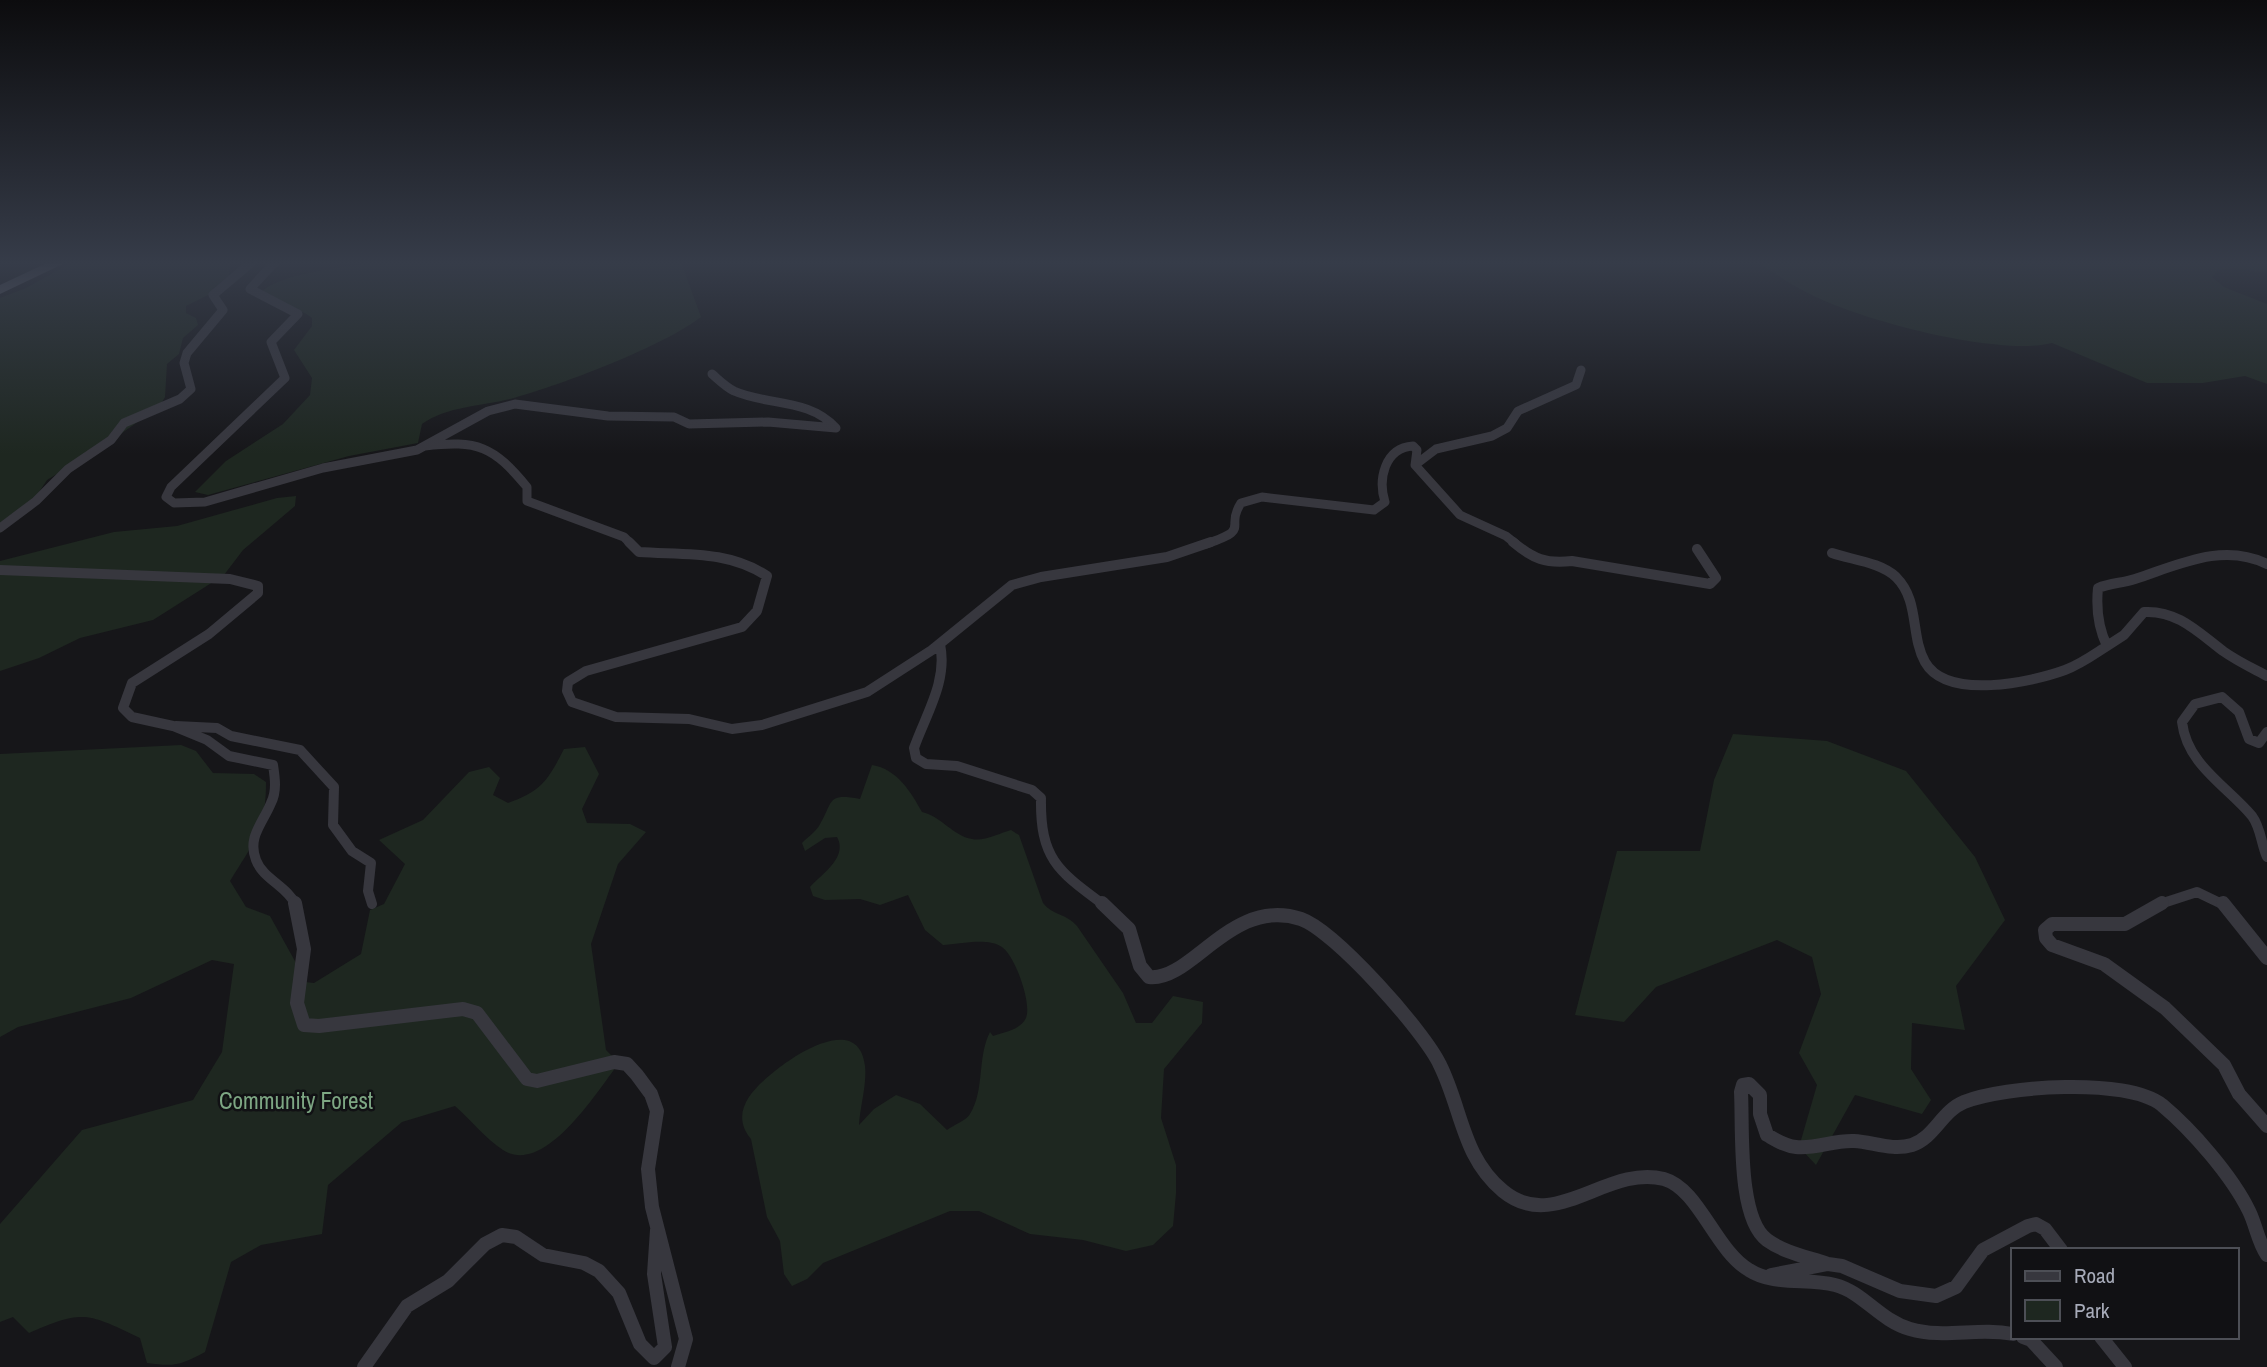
<svg xmlns="http://www.w3.org/2000/svg" width="2267" height="1367" viewBox="0 0 2267 1367" font-family="'Archivo Narrow',sans-serif">
<style>
.green{fill:#1e2720}
.lines{fill:none;stroke-linecap:round;stroke-linejoin:round}
.street-far2{stroke:#37373e;stroke-width:9}
.street-far1{stroke:#37373e;stroke-width:10}
.street{stroke:#37373e;stroke-width:14}
.highway{fill:#63656f;fill-rule:evenodd}
.labels{text-anchor:middle;dominant-baseline:central;stroke-width:5;stroke-linejoin:round;paint-order:stroke}
.near-park-label{font-size:23px;fill:#7da683;stroke:#111114}
</style>
<rect width="100%" height="100%" fill="#161619"/>
<path class="green" d="M 73,262 L 230,262 L 229,276 L 212,289 L 218,290 L 186,306 L 186,313 L 196,318 L 198,325 L 183,338 L 179,354 L 167,364 L 165,397 L 160,406 L 108,443 L 47,480 L 34,500 L 0,533 L 0,298 L 26,288 Z
M 373,262 L 681,262 L 701,317 C 662,347 563,384 514,398 C 484,406 447,406 422,424 L 418,443 L 349,456 L 208,495 L 195,492 L 226,461 L 283,424 L 310,395 L 312,378 L 294,350 L 312,326 L 312,318 C 295,304 272,307 259,294 C 278,273 343,268 373,262 Z
M 1758,262 L 2267,262 L 2267,273 L 2234,268 L 2217,271 L 2212,277 L 2224,287 L 2267,304 L 2267,384 L 2245,376 L 2203,383 L 2147,383 L 2052,343 C 1998,357 1854,319 1804,291 C 1788,283 1773,272 1758,262 Z
M 296,496 L 295,506 L 243,550 L 224,575 L 153,620 L 80,638 L 39,658 L 0,671 L 0,561 L 114,532 L 177,526 L 277,498 Z
M 1733,734 L 1827,741 L 1906,771 L 1975,857 L 2005,920 L 1956,986 L 1965,1030 L 1912,1023 L 1911,1069 L 1931,1100 L 1922,1114 L 1855,1095 L 1816,1165 L 1799,1147 L 1817,1085 L 1799,1053 L 1821,994 L 1812,957 L 1777,940 L 1656,987 L 1624,1022 L 1575,1015 L 1617,851 L 1700,851 L 1714,780 Z
M 181,745 L 196,751 L 213,773 L 254,774 L 266,782 C 266,829 254,842 230,881 L 246,907 L 270,916 L 296,963 L 296,981 L 314,983 L 361,954 L 370,910 L 384,904 L 405,864 L 379,840 L 423,820 L 469,772 L 489,767 L 500,778 L 493,795 L 508,803 C 542,791 548,780 564,749 L 585,747 L 599,774 L 582,809 L 587,823 L 630,824 L 646,832 L 618,864 L 591,944 L 606,1050 L 619,1063 C 598,1090 545,1177 503,1150 C 486,1139 471,1120 455,1106 L 402,1122 L 328,1185 L 322,1234 L 261,1245 L 231,1262 L 205,1352 C 181,1365 175,1367 147,1363 L 140,1338 C 88,1313 83,1309 29,1333 L 13,1317 L 0,1322 L 0,1224 L 82,1130 L 193,1100 L 222,1052 L 234,964 L 212,960 L 131,998 L 18,1027 L 0,1037 L 0,754 Z
M 872,765 C 897,769 911,792 922,812 C 941,816 953,836 972,839 C 983,842 1000,833 1011,830 L 1019,835 L 1043,903 C 1052,915 1067,914 1077,926 L 1123,993 L 1136,1023 L 1152,1023 L 1173,996 L 1203,1002 L 1202,1023 L 1164,1069 L 1161,1118 L 1176,1165 L 1176,1193 L 1173,1226 L 1153,1245 L 1126,1251 L 1083,1240 L 1030,1234 L 979,1211 L 950,1211 L 823,1263 L 807,1279 L 792,1286 L 784,1274 L 780,1241 L 767,1217 L 751,1139 C 727,1110 757,1085 780,1067 C 801,1051 859,1015 865,1066 C 867,1084 860,1107 859,1125 L 874,1109 L 896,1095 L 920,1104 L 947,1130 C 953,1125 966,1121 970,1114 C 985,1090 977,1057 990,1032 L 993,1036 C 1005,1032 1020,1030 1026,1018 C 1032,1003 1015,956 1002,947 C 988,937 959,944 943,945 L 925,930 L 908,895 L 880,905 L 860,899 L 825,900 L 813,896 L 810,887 C 823,873 848,857 837,837 L 825,838 L 805,851 L 802,843 C 807,838 815,832 819,826 C 834,801 826,793 860,799 Z"/>
<g class="lines">
<path class="street-far2" d="M 275,262 L 250,289 L 298,314 L 271,342 L 285,378 L 171,487 L 166,497 L 174,503 L 205,502 L 323,468 L 417,450 L 488,411 L 515,404 L 608,416 L 674,417 L 689,424 L 768,422 L 836,428 C 809,398 768,406 734,391 C 726,387 719,380 712,374
M 425,446 C 478,440 493,446 527,487 L 527,501 L 624,537 L 631,544
M 1415,465 L 1460,515 L 1506,536 L 1516,544
M 0,528 L 36,501 L 68,469 L 111,440 L 124,423 L 180,399 L 191,389 L 184,363 L 187,353 L 223,310 L 213,295 L 252,262
M 1206,544 C 1253,528 1224,529 1241,503 L 1262,497 L 1374,510 L 1385,502 C 1378,480 1384,448 1413,446 L 1417,450 L 1415,465 L 1436,449 L 1492,436 L 1507,428 L 1518,411 L 1576,385 L 1581,370"/>
<path class="street-far1" d="M 629,542 L 639,552 C 684,555 728,550 767,576 L 757,611 L 742,627 L 586,671 L 568,682 L 567,691 L 572,702 L 616,717 L 689,719 L 732,729 L 762,725 L 867,692 L 932,650 L 1012,585 L 1041,577 L 1167,557 L 1211,542
M 1513,542 C 1533,559 1546,564 1572,561 L 1710,584 L 1716,578 L 1697,549
M 1832,553 C 1852,560 1880,562 1896,577 C 1920,601 1910,635 1925,662 C 1947,701 2032,682 2065,670 C 2081,664 2093,655 2107,646
M 2267,564 C 2223,542 2178,565 2135,579 C 2123,583 2110,583 2098,588 C 2096,608 2098,627 2107,646 L 2124,635 L 2144,612 C 2177,610 2198,632 2223,651 C 2237,661 2252,668 2267,676
M 0,570 L 230,579 L 258,586 L 258,593 L 209,634 L 132,683 L 123,708 L 132,717 L 173,726 L 207,740 L 229,756 L 273,765 C 275,778 277,791 271,803 C 263,823 247,837 256,860 C 263,879 287,886 296,905
M 940,644 C 948,681 926,714 914,748 L 916,758 L 926,764 L 957,766 L 1032,790 L 1041,798 C 1040,859 1058,871 1104,905
M 176,726 L 217,728 L 231,736 L 300,750 L 334,787 L 333,825 L 352,851 L 371,863 L 368,891 L 372,904
M 2267,732 L 2259,743 L 2249,739 L 2239,712 L 2222,697 L 2195,704 L 2182,722 C 2187,765 2227,786 2252,816 C 2261,828 2261,844 2267,857
M 2157,905 L 2197,892 L 2224,905"/>
<path class="street" d="M 295,903 L 304,949 L 297,1003 L 304,1025 L 319,1026 L 463,1009 L 477,1013 L 527,1079 L 537,1081 L 614,1062 L 627,1064 L 637,1075 L 651,1094 L 657,1111 L 648,1169 L 652,1207 L 686,1339 L 678,1367
M 1102,903 L 1129,929 L 1140,966 L 1149,977 C 1192,982 1231,896 1301,919 C 1335,931 1425,1032 1440,1065 C 1462,1109 1462,1157 1503,1191 C 1555,1234 1607,1164 1664,1179 C 1699,1189 1715,1250 1749,1270 C 1774,1286 1806,1278 1835,1285 C 1863,1292 1879,1320 1910,1329 C 1944,1339 1978,1327 2013,1334
M 2162,903 L 2125,924 L 2052,924 L 2045,930 L 2046,938 L 2052,945 L 2104,964 L 2165,1008 L 2224,1065 L 2239,1094 L 2267,1126
M 2223,903 L 2267,958
M 1828,1264 L 1842,1266 L 1900,1291 L 1936,1296 L 1956,1287 L 1983,1250 L 2028,1226 L 2036,1224 L 2045,1229 L 2061,1250
M 1771,1275 L 1828,1264 C 1808,1257 1785,1253 1767,1240 C 1737,1218 1743,1127 1741,1092 L 1743,1085 L 1749,1084 L 1760,1095 L 1760,1114 L 1767,1135 C 1776,1140 1785,1146 1796,1147 C 1816,1149 1834,1140 1854,1141 C 1873,1142 1892,1151 1912,1145 C 1934,1138 1942,1111 1964,1102 C 2005,1086 2126,1077 2162,1105 C 2192,1130 2232,1176 2249,1211 C 2256,1225 2258,1242 2267,1255
M 2023,1337 L 2031,1340 L 2056,1367
M 2101,1337 L 2125,1367
M 364,1367 L 407,1306 L 448,1281 L 485,1244 L 502,1235 L 516,1237 L 543,1255 L 584,1263 L 599,1271 L 619,1293 L 640,1344 L 654,1358 L 665,1347 L 654,1274 L 657,1230"/>
<path class="highway" d="M 49,262 L 67,262 L 0,294 L 0,285 Z"/>
</g>
<linearGradient id="sky" x2="0" y2="1"><stop stop-color="#0c0c0e"/><stop offset="0.58" stop-color="#363c49"/><stop offset="1" stop-color="#363c49" stop-opacity="0"/></linearGradient>
<rect width="2267" height="454" fill="url(#sky)"/>
<g class="labels">
<g class="near-park-label">
<text x="296" y="1100">Community Forest</text>
</g>
</g>
<rect x="2011" y="1248" width="228" height="91" fill="#111114" stroke="#4d4f56" stroke-width="2"/>
<rect x="2025" y="1271" width="35" height="10" fill="#37373e" stroke="#4d4f56" stroke-width="2"/>
<text x="2074" y="1283" font-size="21" fill="#a7abb9">Road</text>
<rect x="2025" y="1300" width="35" height="21" fill="#1e2720" stroke="#4d4f56" stroke-width="2"/>
<text x="2074" y="1318" font-size="21" fill="#a7abb9">Park</text>
</svg>
